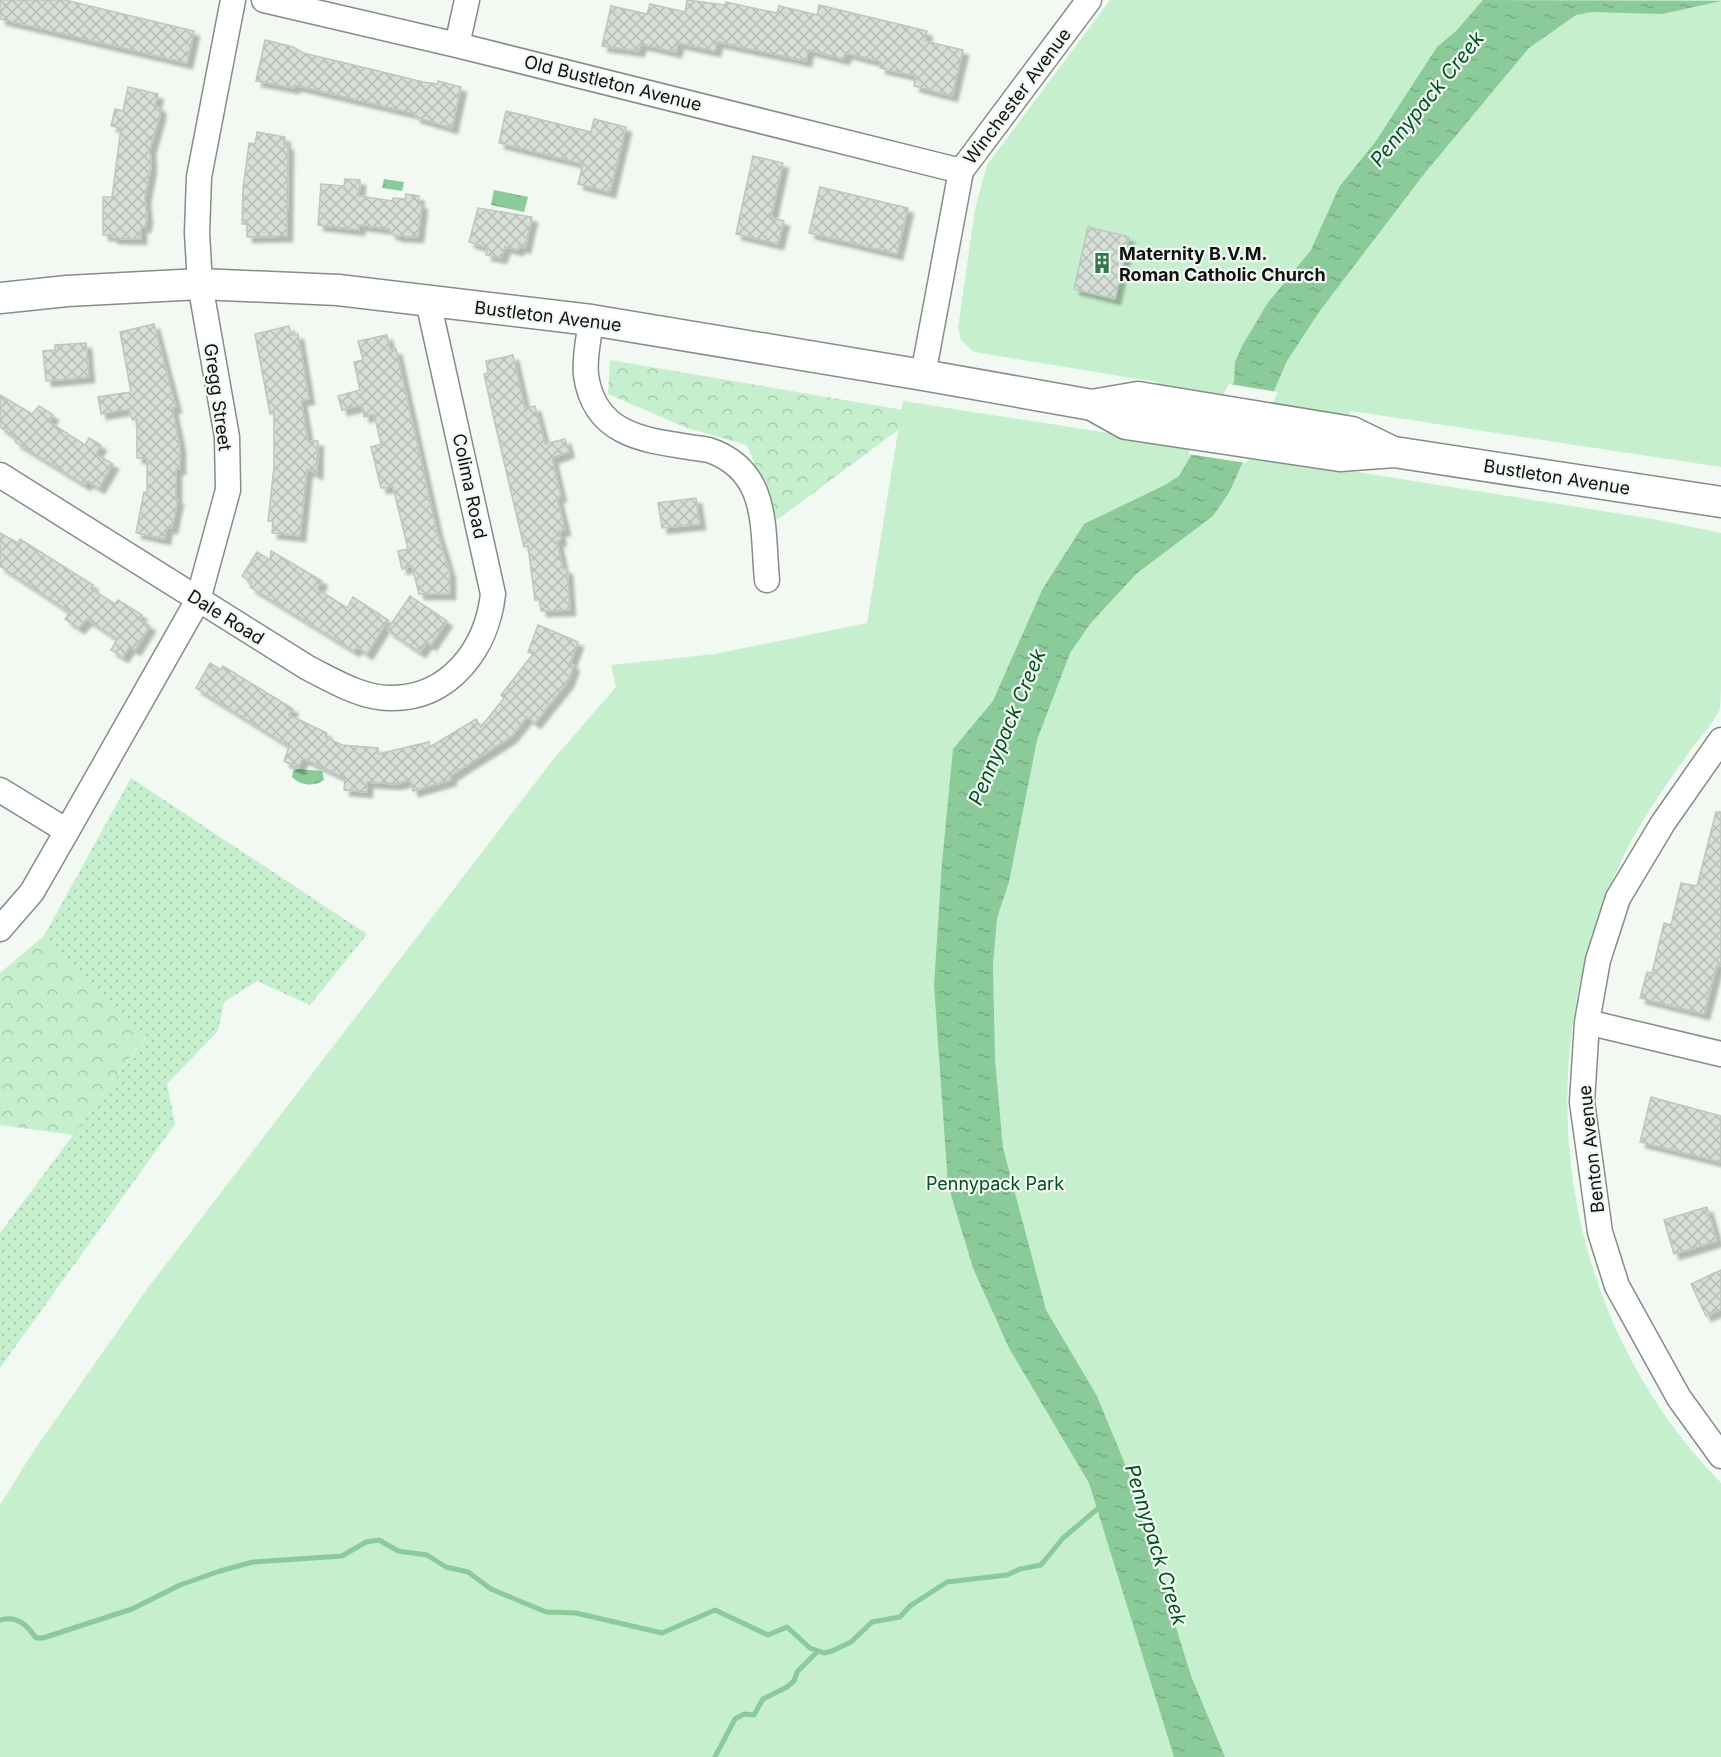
<svg xmlns="http://www.w3.org/2000/svg" width="1721" height="1757" viewBox="0 0 1721 1757" font-family="Inter,sans-serif">
<style>
.grass{fill:url(#grass-dots)}
.forest{fill:url(#forest-crowns)}
.park{fill:#c5efcd}
.water{fill:url(#water-ripples)}
.pier{fill:#f1f9f2}
.lines{fill:none;stroke-linecap:round;stroke-linejoin:round}
.stream{stroke:#8bca99;stroke-width:5}
.building{fill:url(#building-cross-hatch);stroke:#bec6c0;stroke-width:1.5;filter:url(#shadow)}
.minor-casing{stroke:#868d87;stroke-width:27}
.major-casing{stroke:#868d87;stroke-width:33}
.minor{stroke:#fff;stroke-width:24}
.major{stroke:#fff;stroke-width:30}
.labels{text-anchor:middle;dominant-baseline:central;stroke-width:4.5;stroke-linejoin:round;paint-order:stroke}
.street-label{font-size:18px;fill:#0f120f;stroke:#f1f9f2}
.poi-label{font-size:18px;font-weight:bold;fill:#0f120f;stroke:#f1f9f2;text-anchor:start}
.park-label{font-size:18px;fill:#034f22;stroke:#f1f9f2}
.water-label{font-size:20px;font-style:italic;fill:#034f22;stroke:#f1f9f2}
</style>
<defs>
<pattern id="grass-dots" width="8" height="8" patternUnits="userSpaceOnUse" patternTransform="scale(1.5)"><rect width="8" height="8" fill="#c5efcd"/><path d="M2 2h.1M6 6h.1" fill="none" stroke="#a8ccaf" stroke-width="1.8" stroke-linecap="round"/></pattern>
<pattern id="forest-crowns" width="20" height="18" patternUnits="userSpaceOnUse" patternTransform="scale(1.5)"><rect width="20" height="18" fill="#c5efcd"/><path d="M2 6a3 3 0 1 1 6 0M12 15a3 3 0 1 1 6 0" fill="none" stroke="#a8ccaf"/></pattern>
<pattern id="water-ripples" width="26" height="14" patternUnits="userSpaceOnUse" patternTransform="scale(1.5)"><rect width="26" height="14" fill="#8bca99"/><path d="M2 4q2-2 4 0t4 0M15 11q2-2 4 0t4 0" fill="none" stroke="#77ac83"/></pattern>
<pattern id="building-cross-hatch" width="8" height="8" patternUnits="userSpaceOnUse" patternTransform="scale(1.5)"><rect width="8" height="8" fill="#d6ded7"/><path d="M0 0l8 8M0 8l8-8" fill="none" stroke="#b6bdb7"/></pattern>
<filter id="shadow"><feDropShadow dx="5.5" dy="5.5" stdDeviation="1.5" flood-color="#0004"/></filter>
</defs>
<rect width="100%" height="100%" fill="#f1f9f2"/>
<path class="grass" d="M 131,778 L 367,934 L 310,1005 L 257,981 L 224,1002 L 218,1031 L 167,1084 L 175,1124 L 0,1368 L 0,1233 L 146,1037 L 44,936 Z"/>
<path class="forest" d="M 610,360 L 921,413 L 777,520 L 747,445 L 687,428 L 608,394 Z
M 44,936 L 146,1036 L 73,1135 L 0,1125 L 0,973 Z"/>
<path class="park" d="M 1110,0 L 1721,0 L 1721,467 L 1351,411 L 1325,467 L 1653,519 L 1721,533 C 1721,578 1721,623 1721,668 C 1721,679 1721,698 1720,709 C 1714,723 1699,738 1690,751 C 1666,785 1642,818 1624,855 C 1523,1063 1558,1316 1721,1483 L 1721,1757 L 0,1757 L 0,1505 L 33,1452 L 147,1289 L 552,761 L 616,687 L 611,665 L 715,654 L 867,623 L 903,401 L 1134,437 L 1157,382 L 974,352 L 961,340 L 958,328 L 975,209 L 987,165 Z"/>
<path class="water" d="M 1483,0 L 1721,1 L 1662,14 L 1592,12 L 1576,15 L 1529,48 L 1424,174 L 1319,312 L 1287,361 L 1230,491 L 1213,516 L 1136,574 L 1090,624 L 1070,653 L 1037,740 L 1009,882 L 997,918 L 993,965 L 995,1060 L 1003,1148 L 1046,1310 L 1097,1396 L 1129,1474 L 1191,1676 L 1225,1757 L 1174,1757 L 1089,1483 L 1009,1348 L 973,1268 L 948,1185 L 934,985 L 942,863 L 953,749 L 993,701 L 1042,590 L 1084,524 L 1165,485 L 1179,476 L 1234,382 L 1235,362 L 1242,346 L 1267,304 L 1311,250 L 1339,187 L 1376,141 L 1437,47 L 1456,31 Z
M 384,179 L 404,182 L 402,191 L 382,188 Z
M 494,190 L 528,197 L 524,212 L 491,205 Z
M 297,769 L 322,771 L 324,780 C 314,787 301,786 292,777 L 293,771 Z"/>
<path class="pier" d="M 1229,384 L 1278,392 L 1246,463 L 1188,454 Z"/>
<g class="lines">
<path class="stream" d="M 0,1620 C 17,1615 27,1625 36,1638 L 43,1638 L 132,1609 L 180,1585 L 220,1571 L 253,1562 L 342,1556 L 366,1542 L 379,1540 L 398,1551 L 427,1555 L 446,1567 L 468,1572 L 491,1589 L 546,1612 L 576,1613 L 662,1633 L 715,1610 L 768,1635 L 787,1627 L 810,1648 L 824,1653 L 832,1651 L 851,1642 L 872,1622 L 900,1617 L 910,1606 L 947,1582 L 1007,1575 L 1020,1569 L 1041,1565 L 1063,1538 L 1101,1506
M 715,1757 L 735,1719 L 744,1714 L 754,1715 L 763,1699 L 787,1687 L 794,1681 L 797,1672 L 817,1652"/>
</g>
<path class="building" d="M 0,0 L 65,0 L 194,31 L 187,63 L 0,19 Z
M 687,0 L 725,5 L 726,2 L 777,13 L 779,6 L 817,15 L 819,5 L 927,31 L 925,41 L 963,50 L 952,96 L 914,86 L 916,76 L 880,68 L 881,62 L 846,53 L 844,59 L 808,50 L 806,61 L 717,42 L 715,51 L 678,43 L 676,52 L 641,44 L 639,51 L 602,46 L 611,6 L 647,14 L 650,4 L 685,12 Z
M 265,40 L 293,47 L 303,53 L 366,68 L 423,82 L 438,84 L 438,81 L 461,87 L 452,128 L 415,117 L 416,114 L 353,99 L 294,85 L 294,88 L 256,81 Z
M 128,87 L 158,94 L 155,106 L 160,107 L 160,115 L 150,149 L 151,167 L 145,198 L 147,219 L 145,227 L 141,226 L 141,239 L 112,238 L 112,235 L 103,235 L 103,197 L 112,197 L 121,128 L 111,126 L 115,109 L 123,111 Z
M 506,111 L 591,132 L 594,119 L 626,127 L 610,192 L 578,184 L 583,164 L 499,143 Z
M 257,132 L 285,137 L 284,144 L 288,145 L 287,236 L 247,237 L 247,224 L 242,224 L 243,188 L 249,143 L 255,144 Z
M 753,156 L 783,163 L 771,217 L 784,221 L 778,244 L 736,234 Z
M 345,179 L 360,180 L 359,196 L 392,201 L 393,198 L 405,199 L 406,194 L 419,196 L 418,204 L 422,204 L 418,237 L 398,236 L 390,233 L 390,229 L 359,225 L 359,230 L 318,225 L 321,184 L 344,186 Z
M 820,187 L 908,208 L 897,254 L 809,233 Z
M 478,208 L 532,217 L 525,248 L 519,246 L 518,250 L 505,247 L 501,258 L 486,255 L 488,248 L 469,242 Z
M 1088,227 L 1129,237 L 1115,299 L 1074,289 Z
M 154,324 L 176,407 L 172,408 L 180,446 L 180,469 L 176,469 L 176,499 L 178,499 L 172,528 L 167,527 L 165,539 L 136,533 L 144,492 L 147,493 L 147,458 L 137,458 L 137,419 L 132,420 L 129,409 L 101,414 L 98,397 L 131,392 L 120,332 Z
M 289,326 L 291,335 L 298,334 L 309,399 L 301,400 L 308,441 L 318,441 L 317,474 L 307,469 L 300,536 L 272,533 L 273,521 L 268,521 L 274,467 L 274,413 L 270,414 L 255,334 Z
M 387,335 L 390,350 L 396,349 L 437,531 L 450,573 L 450,594 L 419,594 L 412,566 L 402,569 L 398,551 L 408,549 L 393,487 L 381,488 L 371,447 L 381,444 L 374,414 L 364,417 L 362,405 L 342,410 L 338,396 L 360,390 L 354,362 L 363,360 L 358,341 Z
M 86,343 L 89,377 L 46,381 L 43,351 L 55,350 L 55,345 Z
M 513,355 L 525,408 L 535,406 L 545,444 L 565,439 L 569,452 L 552,458 L 561,496 L 557,497 L 565,530 L 559,531 L 561,540 L 557,541 L 563,569 L 567,569 L 570,610 L 541,611 L 540,600 L 535,600 L 528,546 L 524,547 L 493,415 L 484,374 L 488,373 L 486,361 Z
M 0,395 L 32,414 L 39,406 L 53,415 L 49,422 L 85,445 L 89,438 L 101,445 L 96,454 L 113,464 L 99,488 L 88,481 L 85,485 L 15,442 L 17,438 L 0,427 Z
M 696,498 L 700,524 L 662,528 L 658,503 Z
M 0,533 L 18,543 L 20,539 L 93,585 L 91,589 L 115,604 L 118,600 L 142,615 L 139,619 L 150,626 L 135,650 L 130,646 L 123,657 L 111,650 L 117,639 L 87,619 L 79,628 L 65,619 L 70,612 L 0,566 Z
M 271,551 L 322,581 L 317,589 L 347,608 L 353,597 L 388,620 L 367,654 L 357,647 L 354,651 L 250,587 L 252,583 L 242,576 L 257,552 L 270,560 Z
M 410,596 L 447,621 L 431,645 L 427,642 L 420,652 L 387,630 Z
M 538,625 L 578,642 L 570,664 L 574,665 L 568,682 L 535,723 L 527,717 L 511,737 L 450,776 L 451,780 L 413,791 L 410,780 L 396,784 L 367,782 L 367,792 L 344,790 L 345,778 L 303,758 L 298,768 L 284,761 L 289,746 L 196,688 L 210,663 L 221,670 L 223,666 L 293,709 L 289,715 L 327,733 L 325,737 L 342,745 L 378,748 L 378,754 L 429,742 L 430,747 L 476,719 L 481,727 L 504,698 L 501,695 L 533,654 L 528,652 Z
M 1716,812 L 1721,812 L 1721,966 L 1717,965 L 1704,1014 L 1640,998 L 1647,972 L 1652,973 L 1664,923 L 1671,925 L 1681,883 L 1697,886 Z
M 1651,1097 L 1721,1116 L 1721,1162 L 1640,1142 Z
M 1707,1207 L 1717,1241 L 1674,1254 L 1664,1220 Z
M 1721,1270 L 1721,1309 L 1706,1316 L 1691,1284 Z"/>
<g class="lines">
<defs>
<path id="minor" d="M 264,0 L 457,45 L 961,171
M 457,45 L 467,0
M 591,320 C 589,338 584,358 586,375 C 595,442 657,441 709,450 C 770,471 762,528 767,580
M 923,375 L 961,171 L 1089,0
M 0,475 L 308,668 C 332,680 361,698 390,698 C 450,699 487,648 493,594 L 428,301
M 1721,740 L 1663,823 L 1618,898 L 1598,960 L 1587,1022 L 1582,1102 L 1600,1232 L 1617,1286 L 1679,1398 L 1721,1456
M 0,790 L 67,831 L 32,892 L 0,929
M 67,831 L 198,600 L 228,490 L 227,437 L 200,284 L 197,233 L 199,177 L 233,0
M 1587,1022 L 1721,1054"/>
<path id="major" d="M 0,298 L 67,291 L 200,284 L 338,290 L 591,320 L 923,375 L 1092,405 L 1126,424 L 1340,456 L 1394,452 L 1721,502
M 1092,405 L 1138,397 L 1352,432 L 1393,452"/>
</defs>
<use href="#minor" class="minor-casing"/>
<use href="#major" class="major-casing"/>
<use href="#minor" class="minor"/>
<use href="#major" class="major"/>
</g>
<defs>
<symbol id="building-bare" viewBox="-9 -9 18 18"><path d="M-4-6H4V6H1V3H-1V6H-4ZM-2.5-4.3h1.7v1.8h-1.7ZM.8-4.3h1.7v1.8H.8ZM-2.5-1h1.7V.8h-1.7ZM.8-1h1.7V.8H.8Z" fill="#327b48" stroke="#f1f9f2" stroke-width="2.5" paint-order="stroke"/></symbol>
</defs>
<g fill-rule="evenodd">
<use href="#building-bare" x="1087" y="248" width="30" height="30"/>
</g>
<g class="labels">
<g class="street-label">
<text transform="translate(613 83) rotate(14)">Old Bustleton Avenue</text>
<text transform="translate(1017 96) rotate(-53)">Winchester Avenue</text>
<text transform="translate(548 316) rotate(7)">Bustleton Avenue</text>
<text transform="translate(218 397) rotate(82)">Gregg Street</text>
<text transform="translate(1557 477) rotate(9)">Bustleton Avenue</text>
<text transform="translate(470 486) rotate(78)">Colima Road</text>
<text transform="translate(226 617) rotate(32)">Dale Road</text>
<text transform="translate(1591 1149) rotate(-96)">Benton Avenue</text>
</g>
<g class="poi-label">
<text x="1119" y="253">Maternity B.V.M.<tspan x="1119" dy="21">Roman Catholic Church</tspan></text>
</g>
<g class="park-label">
<text x="995" y="1183">Pennypack Park</text>
</g>
<g class="water-label">
<text transform="translate(1427 99) rotate(-51)">Pennypack Creek</text>
<text transform="translate(1007 727) rotate(-67)">Pennypack Creek</text>
<text transform="translate(1156 1545) rotate(73)">Pennypack Creek</text>
</g>
</g>
</svg>
